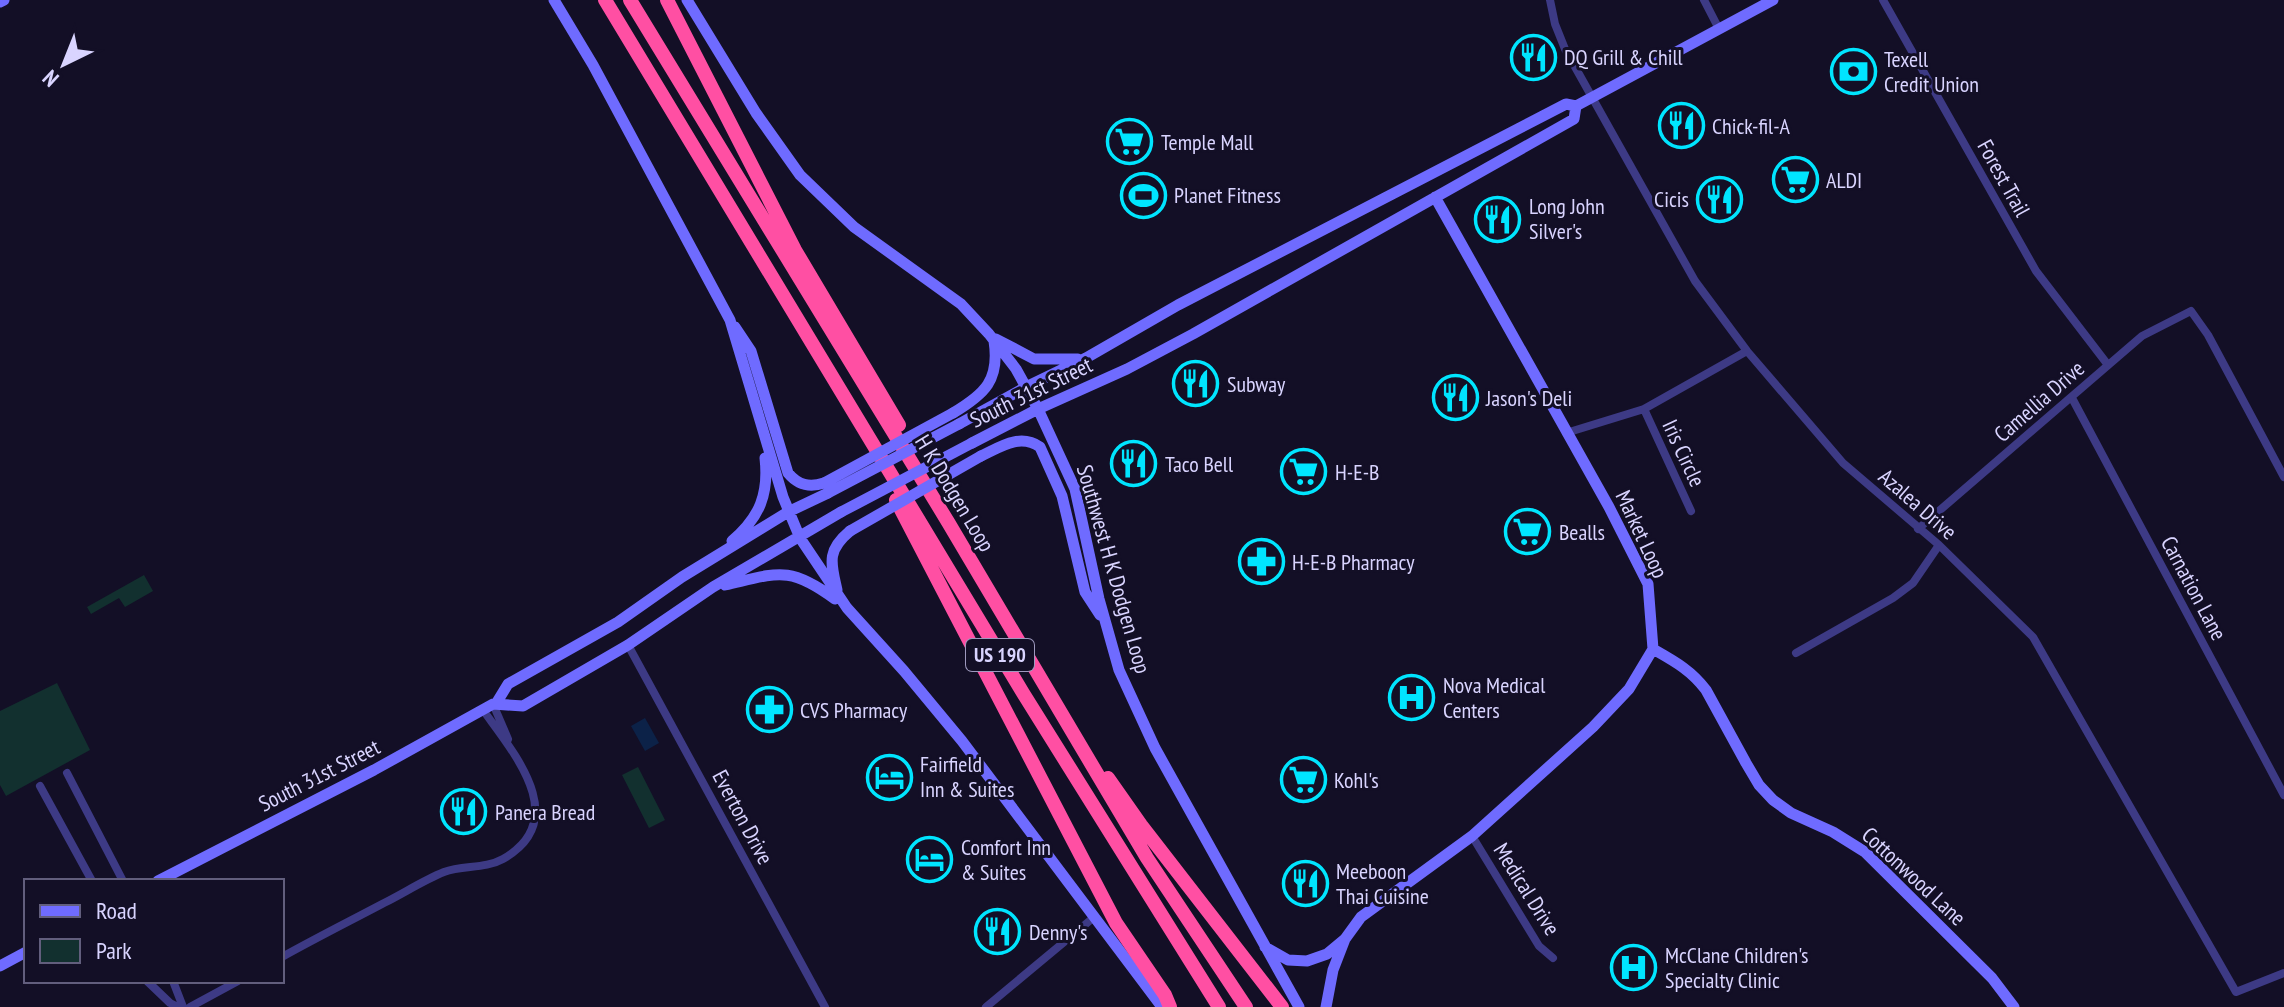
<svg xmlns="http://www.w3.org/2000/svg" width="2284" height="1007" viewBox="0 0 2284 1007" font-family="'PT Sans Narrow',sans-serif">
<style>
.green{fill:#12302f}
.water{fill:#0c2248}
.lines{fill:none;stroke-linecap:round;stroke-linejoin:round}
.street{stroke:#3d3a85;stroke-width:8}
.secondary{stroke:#6f6bff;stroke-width:11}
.highway{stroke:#ff4fa3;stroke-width:14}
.secondary-bridge{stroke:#6f6bff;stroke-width:11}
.labels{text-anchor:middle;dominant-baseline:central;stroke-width:6;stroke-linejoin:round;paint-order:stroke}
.shield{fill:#130f26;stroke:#9e99be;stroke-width:2}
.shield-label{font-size:20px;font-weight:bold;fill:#d9d4ff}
.poi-label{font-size:22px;fill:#d9d4ff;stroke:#130f26;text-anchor:start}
.street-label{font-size:22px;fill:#d9d4ff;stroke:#130f26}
</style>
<rect width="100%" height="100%" fill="#130f26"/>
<path class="green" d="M 144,575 L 153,591 L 125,607 L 119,598 L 91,614 L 87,607 Z
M 57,683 L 90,750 L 6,796 L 0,785 L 0,711 Z
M 638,767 L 665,820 L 649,828 L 622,775 Z"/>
<path class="water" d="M 645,718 L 659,743 L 645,751 L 631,726 Z"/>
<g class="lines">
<path class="street" d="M 1550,0 L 1555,24 L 1565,49 L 1695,281 L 1747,351 L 1843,463 L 1939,545 L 2033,637 L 2236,992 L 2284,973
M 1704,0 L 1719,29
M 1883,0 L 2036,271 L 2108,365
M 2072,398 L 2284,795
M 1644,409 L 1691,511
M 1566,433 L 1644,409 L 1747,351
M 1918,529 L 2142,336 L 2191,311 L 2208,335 L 2284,477
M 628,645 L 825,1007
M 1796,653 L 1893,598 L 1913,583 L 1939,545
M 493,704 L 508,739
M 67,773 L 123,881
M 40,786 L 92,881
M 1472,836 L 1539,946 L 1553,958
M 282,957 C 316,938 350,921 384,903 C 404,893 424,880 444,872 C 463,865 485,869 503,859 C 572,820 514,753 483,710
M 147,981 L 170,1003 L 178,1007
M 173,981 L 183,1007
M 190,1007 L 238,981
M 986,1007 L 1093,918"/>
<path class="secondary" d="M 554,0 L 593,65 L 730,320 L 783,497 L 800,538 L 847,608 L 904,671 L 962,741 L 1162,1007
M 687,0 L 756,113 L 800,175 L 854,227 L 961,304 L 989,334 L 1016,369 L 1038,409 L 1075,489 L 1099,599 L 1119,670 L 1155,748 L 1299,1007
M 0,2 L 4,0
M 735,327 L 751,351 L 788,473 C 798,485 809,488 824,483
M 996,339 L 1034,359 L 1078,359
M 953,413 C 985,394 1000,380 994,341
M 959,424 L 1026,387 L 1086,358 L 1178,305 L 1566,104 L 1576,106 L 1773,0
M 972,443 L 1038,409 L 1127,369 L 1193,334 L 1574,119 L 1576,106
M 981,456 C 1000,447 1020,433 1040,447 L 1062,496 L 1085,592 L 1100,615
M 732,541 C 760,517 769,494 765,458
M 725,585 C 778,573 789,565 835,599
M 837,590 C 831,563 826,551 850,531
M 1653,649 C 1674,661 1691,670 1706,690 L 1746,763 L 1759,785 L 1773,800 L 1791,813 L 1833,832 L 1865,852 L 1992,978 L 2014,1007
M 497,702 L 508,684 L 618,622 L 682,577 L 788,512 L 828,493
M 158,881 L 374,770 L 493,704 L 523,706 L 628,645 L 713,587 L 841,512
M 1265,947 L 1288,960 L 1307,961 L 1327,954 L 1345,939 L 1361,917 L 1472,836 L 1593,727 L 1629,689 L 1653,649 L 1648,584 L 1609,507 L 1435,197
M 0,966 L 26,952
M 1326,1007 L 1333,970 L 1345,939"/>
<path class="highway" d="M 605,0 L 1023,693 L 1219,1007
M 630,0 L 948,522 L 1147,858 L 1246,1007
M 667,0 L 795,250 L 899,425
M 896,500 L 1116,923 L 1165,995 L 1170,1007
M 1108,778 L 1141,825 L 1282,1007"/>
<path class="secondary-bridge" d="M 824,483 L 953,413
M 828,493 L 959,424
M 841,512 L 972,443
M 850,531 L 981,456"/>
</g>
<defs>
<symbol id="restaurant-ring" viewBox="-11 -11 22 22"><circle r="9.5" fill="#130f26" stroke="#00e5ff" stroke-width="1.5"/><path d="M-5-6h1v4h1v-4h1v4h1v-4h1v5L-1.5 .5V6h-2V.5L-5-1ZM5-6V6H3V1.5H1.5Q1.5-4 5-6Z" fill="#00e5ff"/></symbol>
<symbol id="bank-ring" viewBox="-11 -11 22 22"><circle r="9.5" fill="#130f26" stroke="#00e5ff" stroke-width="1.5"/><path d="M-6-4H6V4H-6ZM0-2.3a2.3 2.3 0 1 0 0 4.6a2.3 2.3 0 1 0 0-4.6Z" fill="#00e5ff"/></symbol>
<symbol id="supermarket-ring" viewBox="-11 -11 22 22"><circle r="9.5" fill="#130f26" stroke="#00e5ff" stroke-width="1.5"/><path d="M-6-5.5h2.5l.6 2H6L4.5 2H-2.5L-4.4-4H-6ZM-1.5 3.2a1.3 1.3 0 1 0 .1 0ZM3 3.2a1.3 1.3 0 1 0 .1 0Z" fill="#00e5ff"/></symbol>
<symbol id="stadium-ring" viewBox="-11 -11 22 22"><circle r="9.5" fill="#130f26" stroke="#00e5ff" stroke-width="1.5"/><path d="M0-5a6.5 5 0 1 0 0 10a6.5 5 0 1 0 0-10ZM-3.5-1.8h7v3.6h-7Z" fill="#00e5ff"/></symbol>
<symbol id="pharmacy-ring" viewBox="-11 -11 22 22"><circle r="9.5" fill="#130f26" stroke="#00e5ff" stroke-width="1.5"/><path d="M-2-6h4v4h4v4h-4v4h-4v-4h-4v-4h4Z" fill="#00e5ff"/></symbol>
<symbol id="hospital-ring" viewBox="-11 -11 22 22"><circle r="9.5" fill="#130f26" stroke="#00e5ff" stroke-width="1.5"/><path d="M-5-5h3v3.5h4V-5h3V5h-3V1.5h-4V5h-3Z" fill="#00e5ff"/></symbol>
<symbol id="hotel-ring" viewBox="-11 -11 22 22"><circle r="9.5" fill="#130f26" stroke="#00e5ff" stroke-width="1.5"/><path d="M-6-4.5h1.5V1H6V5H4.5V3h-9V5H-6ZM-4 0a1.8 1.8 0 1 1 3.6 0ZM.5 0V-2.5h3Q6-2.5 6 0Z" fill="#00e5ff"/></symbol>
</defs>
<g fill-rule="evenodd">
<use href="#restaurant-ring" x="1508" y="32" width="51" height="51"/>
<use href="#bank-ring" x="1828" y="46" width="51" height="51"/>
<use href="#restaurant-ring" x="1656" y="100" width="51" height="51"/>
<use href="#supermarket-ring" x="1104" y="116" width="51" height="51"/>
<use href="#supermarket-ring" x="1770" y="154" width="51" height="51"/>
<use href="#stadium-ring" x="1118" y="170" width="51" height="51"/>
<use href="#restaurant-ring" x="1694" y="174" width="51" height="51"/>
<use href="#restaurant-ring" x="1472" y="194" width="51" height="51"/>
<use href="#restaurant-ring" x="1170" y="358" width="51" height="51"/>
<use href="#restaurant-ring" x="1430" y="372" width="51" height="51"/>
<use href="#restaurant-ring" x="1108" y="438" width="51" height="51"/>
<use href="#supermarket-ring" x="1278" y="446" width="51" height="51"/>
<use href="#supermarket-ring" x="1502" y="506" width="51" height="51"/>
<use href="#pharmacy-ring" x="1236" y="536" width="51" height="51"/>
<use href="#hospital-ring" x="1386" y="672" width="51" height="51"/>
<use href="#pharmacy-ring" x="744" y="684" width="51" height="51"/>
<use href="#hotel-ring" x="864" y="752" width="51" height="51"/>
<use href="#supermarket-ring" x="1278" y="754" width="51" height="51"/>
<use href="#restaurant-ring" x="438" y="786" width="51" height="51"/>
<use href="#hotel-ring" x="904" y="834" width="51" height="51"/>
<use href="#restaurant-ring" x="1280" y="858" width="51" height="51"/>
<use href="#restaurant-ring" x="972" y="906" width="51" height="51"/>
<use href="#hospital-ring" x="1608" y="942" width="51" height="51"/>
</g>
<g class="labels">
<rect class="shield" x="966" y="639" width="68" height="32" rx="6"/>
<g class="shield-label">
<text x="1000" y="655">US 190</text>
</g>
<g class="poi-label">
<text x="1564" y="57">DQ Grill &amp; Chill</text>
<text x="1884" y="59">Texell<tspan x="1884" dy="25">Credit Union</tspan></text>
<text x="1712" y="126">Chick-fil-A</text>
<text x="1161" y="142">Temple Mall</text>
<text x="1826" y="180">ALDI</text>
<text x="1174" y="195">Planet Fitness</text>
<text x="1689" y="199" text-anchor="end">Cicis</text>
<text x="1529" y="206">Long John<tspan x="1529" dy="25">Silver's</tspan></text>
<text x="1227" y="384">Subway</text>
<text x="1486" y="398">Jason's Deli</text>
<text x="1165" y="464">Taco Bell</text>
<text x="1335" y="472">H-E-B</text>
<text x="1559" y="532">Bealls</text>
<text x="1292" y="562">H-E-B Pharmacy</text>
<text x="1443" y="685">Nova Medical<tspan x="1443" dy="25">Centers</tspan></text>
<text x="800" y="710">CVS Pharmacy</text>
<text x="920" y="764">Fairfield<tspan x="920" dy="25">Inn &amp; Suites</tspan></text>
<text x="1334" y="780">Kohl's</text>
<text x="495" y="812">Panera Bread</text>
<text x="961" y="847">Comfort Inn<tspan x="961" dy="25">&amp; Suites</tspan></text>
<text x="1336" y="871">Meeboon<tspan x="1336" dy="25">Thai Cuisine</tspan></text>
<text x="1029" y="932">Denny's</text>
<text x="1665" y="955">McClane Children's<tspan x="1665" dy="25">Specialty Clinic</tspan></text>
</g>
<g class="street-label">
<text transform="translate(2004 178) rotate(61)">Forest Trail</text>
<text transform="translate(1031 392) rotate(-26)">South 31st Street</text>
<text transform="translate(2039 401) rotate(-41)">Camellia Drive</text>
<text transform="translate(1684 453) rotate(65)">Iris Circle</text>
<text transform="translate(955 493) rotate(59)">H K Dodgen Loop</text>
<text transform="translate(1918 504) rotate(41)">Azalea Drive</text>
<text transform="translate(1642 534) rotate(65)">Market Loop</text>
<text transform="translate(1114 569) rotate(74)">Southwest H K Dodgen Loop</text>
<text transform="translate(2194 588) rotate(62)">Carnation Lane</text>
<text transform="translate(319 775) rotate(-27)">South 31st Street</text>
<text transform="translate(743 817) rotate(62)">Everton Drive</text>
<text transform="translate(1914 876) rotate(43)">Cottonwood Lane</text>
<text transform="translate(1527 889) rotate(58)">Medical Drive</text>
</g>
</g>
<rect x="24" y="879" width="260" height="104" fill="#130f26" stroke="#625e7d" stroke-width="2"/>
<rect x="40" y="905" width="40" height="12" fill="#6f6bff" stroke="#625e7d" stroke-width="2"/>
<text x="96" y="919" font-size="24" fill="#d9d4ff">Road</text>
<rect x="40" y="939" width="40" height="24" fill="#12302f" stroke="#625e7d" stroke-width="2"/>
<text x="96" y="959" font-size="24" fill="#d9d4ff">Park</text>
<g transform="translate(64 64) rotate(223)" stroke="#130f26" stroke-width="6" paint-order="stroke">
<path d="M0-6L14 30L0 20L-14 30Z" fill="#d9d4ff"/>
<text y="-12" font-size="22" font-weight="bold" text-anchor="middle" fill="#d9d4ff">N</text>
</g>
</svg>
